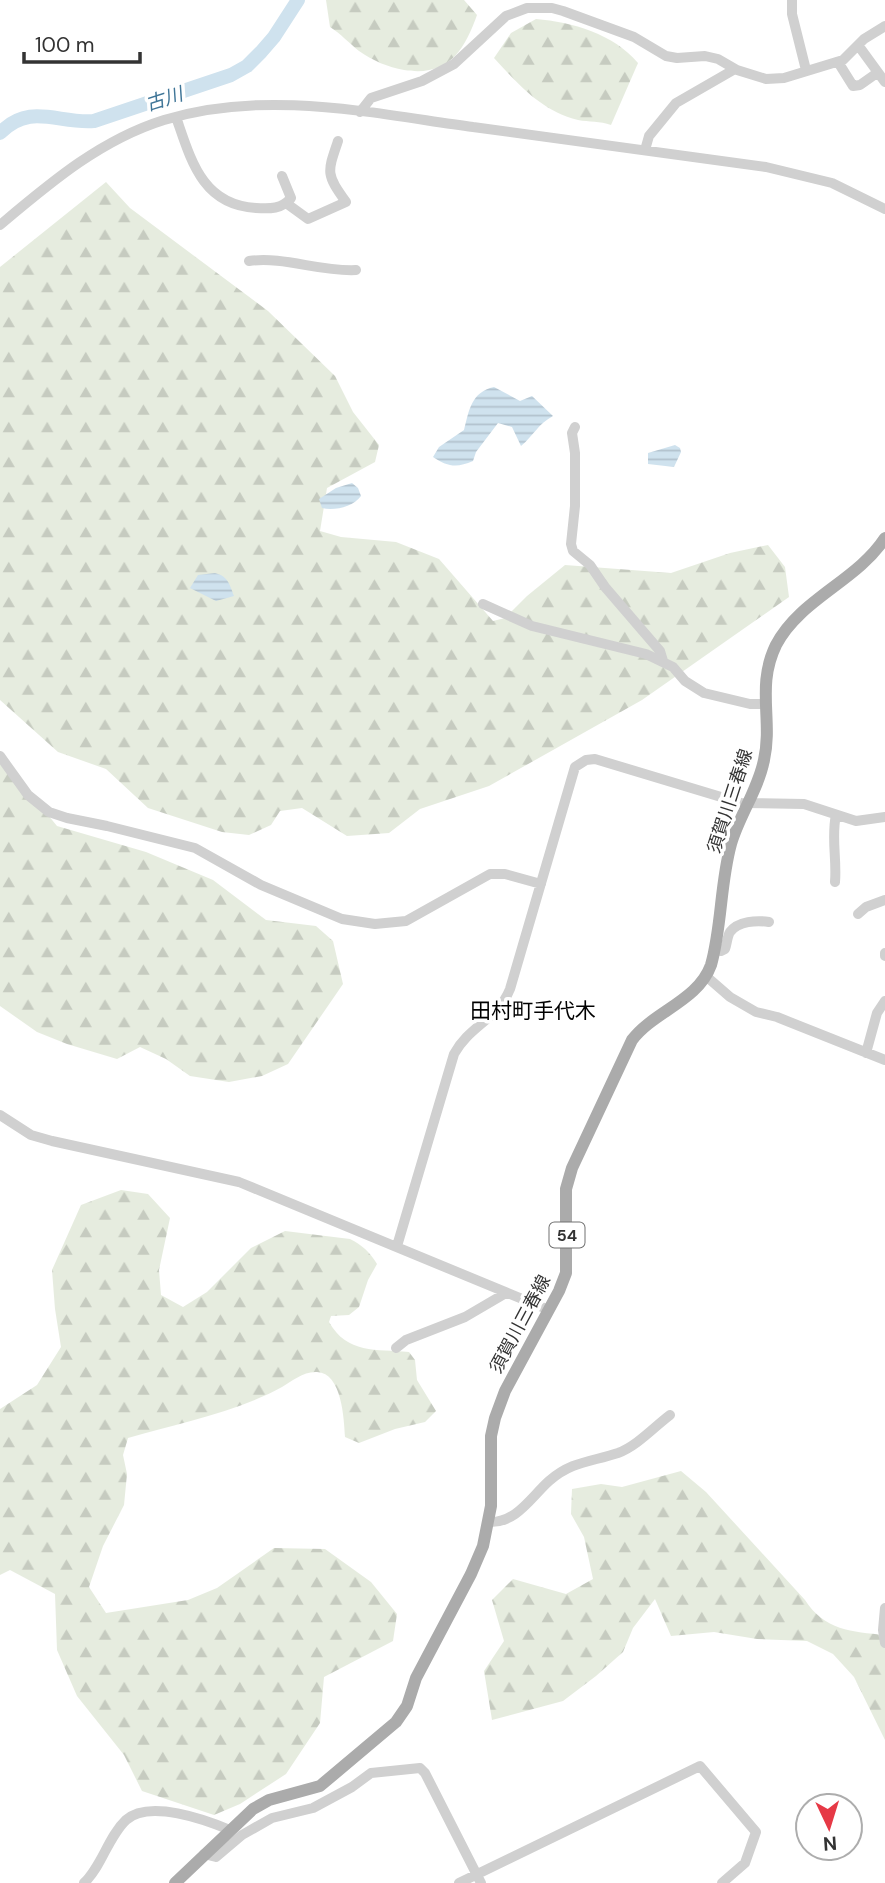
<svg xmlns="http://www.w3.org/2000/svg" width="885" height="1883" viewBox="0 0 885 1883" font-family="'DM Sans','Noto Sans JP',sans-serif">
<style>
.forest{fill:url(#forest-firs)}
.water{fill:url(#water-rules)}
.lines{fill:none;stroke-linecap:round;stroke-linejoin:round}
.river{stroke:#cfe2ee;stroke-width:14}
.minor{stroke:#d0d0d0;stroke-width:10}
.major{stroke:#ababab;stroke-width:12}
.labels{text-anchor:middle;dominant-baseline:central;stroke-width:7;stroke-linejoin:round;paint-order:stroke}
.shield{fill:#fff;stroke:#707070;stroke-width:2}
.shield-label{font-size:16px;font-weight:bold;fill:#333}
.street-label{font-size:18px;fill:#333;stroke:#fff}
.water-label{font-size:19px;font-style:italic;fill:#3f7597;stroke:#fff}
.quarter-label{font-size:21px;fill:#000;stroke:#fff}
</style>
<defs>
<pattern id="forest-firs" width="22" height="20" patternUnits="userSpaceOnUse" patternTransform="scale(1.75)"><rect width="22" height="20" fill="#e6ecdf"/><path d="M5 1l3.5 6h-7zM16 11l3.5 6h-7z" fill="#c6cbc0"/></pattern>
<pattern id="water-rules" width="6" height="5" patternUnits="userSpaceOnUse" patternTransform="scale(1.75)"><rect width="6" height="5" fill="#cfe2ee"/><path d="M0 2.5h6" fill="none" stroke="#b2c2cd"/></pattern>
</defs>
<rect width="100%" height="100%" fill="#fff"/>
<path class="forest" d="M 326,0 L 464,0 L 477,15 C 464,52 447,77 404,70 C 388,67 373,61 359,51 C 349,43 341,34 330,27 Z
M 536,19 C 572,22 614,34 638,63 L 611,125 C 600,121 589,122 578,120 C 541,111 519,85 494,58 L 511,33 Z
M 106,182 L 130,208 L 268,311 L 335,376 L 353,412 L 379,445 L 375,462 L 327,488 L 320,531 L 341,537 L 396,542 L 439,559 L 493,621 L 505,618 L 527,596 L 565,565 L 671,573 L 730,553 L 768,545 L 785,567 L 789,597 L 642,700 L 489,786 L 420,809 L 389,833 L 347,836 L 302,808 L 280,811 L 271,825 L 249,835 L 222,832 L 148,808 L 106,769 L 58,752 L 0,700 L 0,267 Z
M 0,756 L 57,826 L 146,852 L 213,880 L 266,920 L 316,926 L 333,941 L 343,984 L 288,1064 L 262,1076 L 229,1082 L 190,1076 L 166,1059 L 140,1047 L 117,1059 L 67,1044 L 37,1032 L 0,1006 Z
M 121,1190 L 148,1194 L 170,1218 L 159,1270 L 161,1295 L 183,1307 L 207,1292 L 251,1248 L 285,1231 L 350,1239 C 362,1245 370,1252 377,1264 L 368,1280 L 359,1307 L 349,1315 L 331,1316 L 329,1322 C 347,1354 376,1349 409,1352 L 415,1360 L 417,1380 L 436,1411 L 425,1422 L 395,1429 L 359,1443 L 345,1437 C 344,1419 342,1373 317,1372 C 304,1371 292,1381 282,1387 C 239,1411 176,1424 128,1438 L 123,1455 L 127,1474 L 124,1505 L 103,1546 L 89,1587 L 106,1613 L 188,1600 L 217,1588 L 274,1548 L 325,1549 L 371,1582 L 397,1614 L 393,1641 L 324,1677 L 320,1723 L 286,1774 L 240,1804 L 214,1815 L 142,1791 L 124,1755 L 77,1696 L 57,1650 L 55,1594 L 10,1570 L 0,1575 L 0,1409 L 37,1385 L 61,1347 L 55,1309 L 52,1270 L 81,1205 Z
M 681,1471 L 706,1492 L 805,1600 C 824,1630 852,1632 885,1635 L 885,1740 L 854,1677 L 833,1654 L 807,1641 L 757,1639 L 714,1632 L 671,1636 L 655,1599 L 633,1628 L 623,1652 L 596,1676 L 563,1701 L 492,1720 L 484,1671 L 504,1641 L 492,1600 L 513,1579 L 566,1594 L 593,1579 L 584,1537 L 571,1514 L 572,1489 L 601,1484 L 622,1487 Z"/>
<path class="water" d="M 494,387 L 520,401 L 532,396 L 553,416 C 538,424 534,435 521,446 L 512,427 L 498,423 L 476,452 L 473,461 C 457,468 448,467 433,457 L 439,447 L 464,430 C 469,411 471,392 494,387 Z
M 675,445 L 680,448 L 681,452 L 674,467 L 648,464 L 648,453 Z
M 352,483 L 358,488 L 361,496 C 353,507 334,511 322,508 L 319,499 L 336,488 Z
M 215,573 C 228,576 230,585 234,596 L 216,601 L 190,588 L 198,575 Z"/>
<g class="lines">
<path class="river" d="M 0,133 C 30,102 58,124 94,121 L 231,75 L 247,66 L 261,52 L 274,37 L 298,0"/>
<path class="minor" d="M 792,0 L 792,14 L 806,70
M 858,45 L 885,82
M 838,62 L 853,86 L 860,85 L 877,73
M 360,112 L 371,98 L 422,81 L 454,64 L 506,16 L 527,8 L 552,8 L 563,11 L 634,37 L 666,56 L 677,58 L 705,56 L 718,59 L 737,70 L 766,79 L 784,78 L 843,60 L 864,39 L 885,26
M 176,117 C 191,160 202,205 256,208 C 270,209 282,209 291,198 L 282,176
M 645,150 L 649,136 L 676,103 L 735,69
M 286,203 L 308,219 L 346,202 C 326,174 327,173 338,141
M 0,225 C 50,183 100,140 164,120 C 265,89 370,113 473,127 C 571,140 669,153 766,167 L 832,183 L 885,209
M 249,261 C 284,256 320,272 356,270
M 575,427 L 572,433 L 575,453 L 575,506 L 571,544 L 573,551 L 590,565 L 605,587 L 660,651 L 663,661
M 483,604 L 532,626 L 646,654 L 673,667 L 685,681 L 704,693 L 750,704 L 764,704
M 0,756 L 28,795 L 49,812 L 67,818 L 107,826 L 195,848 L 261,885 L 342,919 L 375,924 L 406,921 L 490,874 L 505,874 L 541,884
M 835,882 C 837,859 831,837 836,815
M 858,914 L 866,907 L 885,900
M 716,946 L 721,951 L 725,949 C 727,944 727,937 730,932 C 738,921 757,920 769,922
M 885,953 L 885,956
M 707,977 L 730,997 L 756,1012 L 777,1017 L 885,1060
M 866,1053 L 877,1013 L 885,1001
M 0,1115 L 31,1135 L 52,1141 L 239,1182 L 549,1310
M 397,1246 L 454,1054 C 469,1026 498,1019 510,989 L 575,767 L 586,760 L 595,759 L 741,803 L 804,804 L 856,821 L 885,817
M 396,1348 L 406,1340 L 465,1317 L 506,1293
M 488,1522 C 516,1524 531,1497 549,1481 C 572,1461 591,1462 618,1453 C 637,1446 654,1427 670,1415
M 885,1608 L 883,1630 L 885,1643
M 204,1854 L 216,1857 L 242,1835 L 272,1818 L 313,1808 L 352,1787 L 371,1773 L 420,1768 L 425,1773 L 481,1883
M 84,1883 C 102,1866 108,1837 126,1820 C 149,1799 206,1820 230,1830
M 459,1883 L 700,1766 L 756,1832 L 745,1863 L 722,1883"/>
<path class="major" d="M 175,1883 L 253,1809 L 269,1800 L 320,1786 L 396,1722 L 407,1706 L 416,1678 L 471,1574 L 483,1546 L 491,1506 L 491,1436 L 495,1418 L 505,1391 L 559,1291 L 566,1273 L 566,1189 L 572,1168 L 632,1040 C 654,1011 698,1001 711,965 C 722,926 720,884 731,844 C 739,816 758,790 764,760 C 773,720 756,686 776,645 C 800,599 857,581 885,538"/>
</g>
<g class="labels">
<rect class="shield" x="549.5" y="1222.5" width="35" height="25" rx="5"/>
<g class="shield-label">
<text x="567" y="1235">54</text>
</g>
<g class="street-label">
<text transform="translate(730 801) rotate(-72)">須賀川三春線</text>
<text transform="translate(520 1324) rotate(-62)">須賀川三春線</text>
</g>
<g class="water-label">
<text transform="translate(164 99) rotate(-18)">古川</text>
</g>
<g class="quarter-label">
<text x="533" y="1011">田村町手代木</text>
</g>
</g>
<g transform="translate(829 1827) rotate(176)"><circle r="33" fill="#ffffff" stroke="#adadad" stroke-width="2"/>
<path d="M0-5L12 26L0 18L-12 26Z" fill="#e63946"/>
<text y="-10" font-size="19" font-weight="bold" text-anchor="middle" fill="#333333">N</text>
</g>
<path d="M24 52v10h116v-10" fill="none" stroke="#333333" stroke-width="3.5"/>
<text x="35" y="52" font-size="21" fill="#333333" stroke="#ffffff" stroke-width="5" paint-order="stroke">100 m</text>
</svg>
